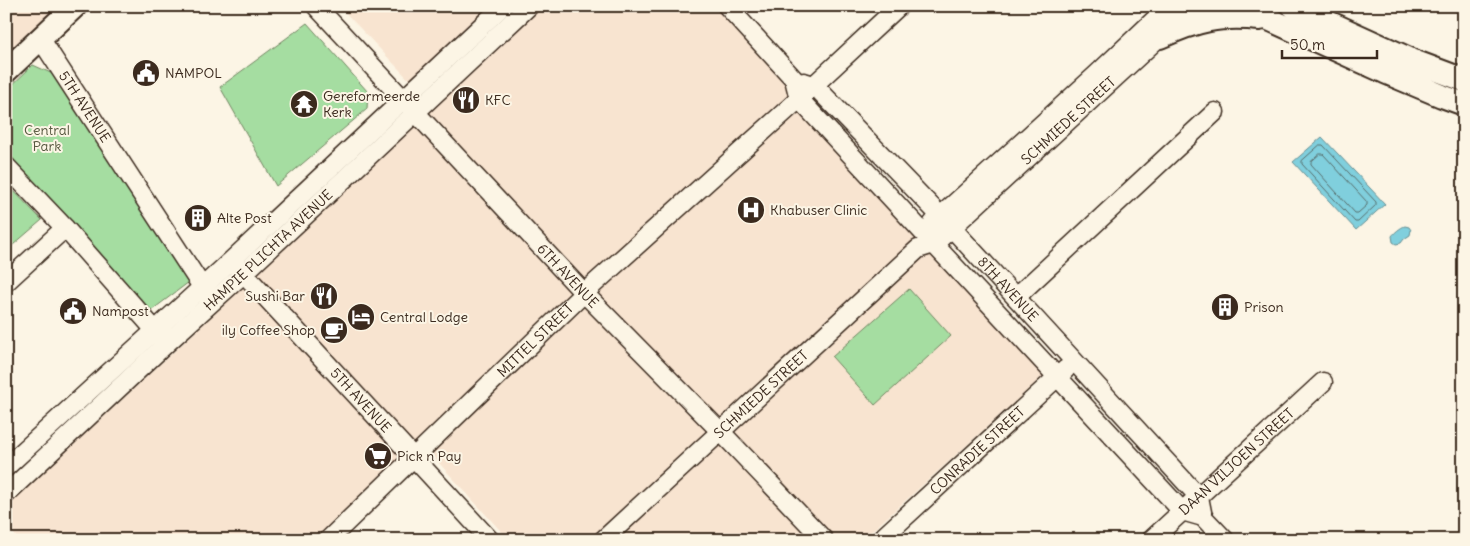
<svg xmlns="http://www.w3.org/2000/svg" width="1470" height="546" viewBox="0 0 1470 546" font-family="Delius,sans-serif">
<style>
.built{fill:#f8e4d0}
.green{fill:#a5dda1;stroke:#708460}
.water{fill:#80cfdd;stroke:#648d91}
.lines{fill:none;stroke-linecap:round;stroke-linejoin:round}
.shore{stroke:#576c6a;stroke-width:1}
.minor-casing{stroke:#3b2a1e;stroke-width:21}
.major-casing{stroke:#3b2a1e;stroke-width:26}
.minor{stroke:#fcf5e5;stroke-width:18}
.major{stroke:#fcf5e5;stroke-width:22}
.labels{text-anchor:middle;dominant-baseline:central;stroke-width:4;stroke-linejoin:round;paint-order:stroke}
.poi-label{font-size:14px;fill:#3b2a1e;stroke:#fcf5e5;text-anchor:start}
.street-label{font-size:14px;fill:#3b2a1e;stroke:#fcf5e5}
.park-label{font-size:14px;fill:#56573f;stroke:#fcf5e5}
</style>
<rect width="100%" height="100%" fill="#fcf5e5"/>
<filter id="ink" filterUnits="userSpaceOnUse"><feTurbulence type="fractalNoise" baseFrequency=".02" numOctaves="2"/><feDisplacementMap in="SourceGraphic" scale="10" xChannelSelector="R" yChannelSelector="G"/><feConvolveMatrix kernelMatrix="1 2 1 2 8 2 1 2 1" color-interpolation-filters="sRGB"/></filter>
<g filter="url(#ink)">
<path class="built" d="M 6,6 L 75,6 L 6,71 Z
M 339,6 L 727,6 L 934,244 L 1051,369 L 862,540 L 509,540 L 419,441 L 314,540 L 19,540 L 6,525 L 6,507 L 221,308 L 434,106 Z"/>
<path class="green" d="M 307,23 L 368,92 L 367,109 L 276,186 L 220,87 Z
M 33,65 L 53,74 L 189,282 L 148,313 L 6,152 L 6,91 Z
M 6,183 L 42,220 L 6,251 Z
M 909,289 L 951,336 L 875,405 L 832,357 Z"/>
<path class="water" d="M 1322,137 L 1385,204 L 1356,230 L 1293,162 Z
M 1405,226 L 1409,227 L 1411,230 L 1410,235 L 1404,239 L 1401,243 L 1396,244 L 1393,242 L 1392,236 C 1394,233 1401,227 1405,226 Z"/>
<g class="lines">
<path class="shore" d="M 1320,145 L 1323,145 L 1376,202 L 1376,205 L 1358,222 L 1355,222 L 1302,164 L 1302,161 Z
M 1320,154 L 1323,154 L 1367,202 L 1367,205 L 1358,213 L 1355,213 L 1311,164 L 1311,162 Z"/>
<defs>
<g id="minor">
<path id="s1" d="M 316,6 L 584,293 L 720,431 L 824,540"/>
<path d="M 727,6 L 794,79 L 799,99 L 1182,511 L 1203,517 L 1225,540"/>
<path id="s2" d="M 40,38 L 208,296"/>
<path id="s3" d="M 804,82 L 814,85 L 952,228 L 1199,497 L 1203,517"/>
<path d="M 6,166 L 65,228 L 161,337"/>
<path d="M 933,223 L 1096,75 L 1169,6"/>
<path id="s4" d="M 236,265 L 490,540"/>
<path d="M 6,282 L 65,228"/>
<path d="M 1016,297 L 1215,112"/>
<path d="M 6,467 L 232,260 L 503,6"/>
<path id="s5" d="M 6,494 L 167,343 L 243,274 L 529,6"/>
<path id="s6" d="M 328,540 L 584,293 L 799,99 L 899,6"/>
<path id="s7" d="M 603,540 L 918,249 L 934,244 L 1193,6"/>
<path id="s8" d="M 880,540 L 1066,369"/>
<path id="s9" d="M 1151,540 L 1323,382"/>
</g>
<path id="major" d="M 1240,6 L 1385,72 L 1442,96 L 1464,104
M 1293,6 L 1416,62 L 1464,80
M 1160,37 C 1197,20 1219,15 1260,19
M 6,71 L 75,6"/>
</defs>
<use href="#minor" class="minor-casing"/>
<use href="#major" class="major-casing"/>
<use href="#minor" class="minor"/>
<use href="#major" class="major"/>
</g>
</g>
<defs>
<symbol id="civic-disc" viewBox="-11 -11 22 22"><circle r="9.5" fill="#3b2a1e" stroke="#fcf5e5"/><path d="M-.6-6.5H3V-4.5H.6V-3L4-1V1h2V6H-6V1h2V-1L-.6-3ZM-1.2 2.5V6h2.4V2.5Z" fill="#fff"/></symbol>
<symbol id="restaurant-disc" viewBox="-11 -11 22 22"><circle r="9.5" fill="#3b2a1e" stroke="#fcf5e5"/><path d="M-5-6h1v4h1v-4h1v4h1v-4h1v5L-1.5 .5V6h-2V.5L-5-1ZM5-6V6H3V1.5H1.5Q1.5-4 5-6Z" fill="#fff"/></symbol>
<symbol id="temple-disc" viewBox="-11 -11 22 22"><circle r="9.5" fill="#3b2a1e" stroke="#fcf5e5"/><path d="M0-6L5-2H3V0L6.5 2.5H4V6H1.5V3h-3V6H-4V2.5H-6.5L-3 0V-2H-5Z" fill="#fff"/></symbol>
<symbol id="hospital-disc" viewBox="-11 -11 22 22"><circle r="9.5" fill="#3b2a1e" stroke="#fcf5e5"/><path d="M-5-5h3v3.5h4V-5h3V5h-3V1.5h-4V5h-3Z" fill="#fff"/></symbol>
<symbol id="building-disc" viewBox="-11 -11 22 22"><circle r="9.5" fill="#3b2a1e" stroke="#fcf5e5"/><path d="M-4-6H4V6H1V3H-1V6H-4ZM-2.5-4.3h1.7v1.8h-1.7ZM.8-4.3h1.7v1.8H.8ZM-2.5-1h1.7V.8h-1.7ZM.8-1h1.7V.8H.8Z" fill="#fff"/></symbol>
<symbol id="hotel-disc" viewBox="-11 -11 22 22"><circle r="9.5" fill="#3b2a1e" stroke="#fcf5e5"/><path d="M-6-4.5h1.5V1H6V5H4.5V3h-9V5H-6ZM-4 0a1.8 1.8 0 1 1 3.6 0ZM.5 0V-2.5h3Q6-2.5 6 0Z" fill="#fff"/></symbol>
<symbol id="cafe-disc" viewBox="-11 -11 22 22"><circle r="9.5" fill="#3b2a1e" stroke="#fcf5e5"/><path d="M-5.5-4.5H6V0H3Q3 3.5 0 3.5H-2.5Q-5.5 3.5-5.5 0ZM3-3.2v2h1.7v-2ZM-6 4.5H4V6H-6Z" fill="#fff"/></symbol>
<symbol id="supermarket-disc" viewBox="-11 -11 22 22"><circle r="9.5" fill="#3b2a1e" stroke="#fcf5e5"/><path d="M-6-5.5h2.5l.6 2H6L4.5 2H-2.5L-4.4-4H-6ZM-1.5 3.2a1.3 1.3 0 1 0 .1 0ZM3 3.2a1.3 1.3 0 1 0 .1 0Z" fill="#fff"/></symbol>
</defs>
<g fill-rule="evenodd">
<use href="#civic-disc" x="130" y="57" width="32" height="32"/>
<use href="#restaurant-disc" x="450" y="84" width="32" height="32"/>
<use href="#temple-disc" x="288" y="88" width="32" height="32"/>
<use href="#hospital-disc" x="735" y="194" width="32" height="32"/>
<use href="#building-disc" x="182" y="202" width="32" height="32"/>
<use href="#restaurant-disc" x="308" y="280" width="32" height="32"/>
<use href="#building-disc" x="1209" y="291" width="32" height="32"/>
<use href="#civic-disc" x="57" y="295" width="32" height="32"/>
<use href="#hotel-disc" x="345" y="301" width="32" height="32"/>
<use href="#cafe-disc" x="318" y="314" width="32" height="32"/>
<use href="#supermarket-disc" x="362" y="440" width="32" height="32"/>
</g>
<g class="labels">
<g class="poi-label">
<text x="165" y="73">NAMPOL</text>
<text x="323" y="96">Gereformeerde<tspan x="323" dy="16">Kerk</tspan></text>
<text x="485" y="100">KFC</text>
<text x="770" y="210">Khabuser Clinic</text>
<text x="217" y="218">Alte Post</text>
<text x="305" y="296" text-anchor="end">Sushi Bar</text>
<text x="1244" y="307">Prison</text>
<text x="92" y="311">Nampost</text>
<text x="380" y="317">Central Lodge</text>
<text x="315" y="330" text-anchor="end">ily Coffee Shop</text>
<text x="397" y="456">Pick n Pay</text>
</g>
<g class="street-label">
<text stroke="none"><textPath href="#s2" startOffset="82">5TH AVENUE</textPath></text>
<text stroke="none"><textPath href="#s7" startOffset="628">SCHMIEDE STREET</textPath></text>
<text stroke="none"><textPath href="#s5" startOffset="358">HAMPIE PLICHTA AVENUE</textPath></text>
<text stroke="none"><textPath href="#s1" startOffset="369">6TH AVENUE</textPath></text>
<text stroke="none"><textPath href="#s3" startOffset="292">8TH AVENUE</textPath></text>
<text stroke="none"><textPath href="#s6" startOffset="288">MITTEL STREET</textPath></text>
<text stroke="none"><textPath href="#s7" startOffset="215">SCHMIEDE STREET</textPath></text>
<text stroke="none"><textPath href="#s4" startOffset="184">5TH AVENUE</textPath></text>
<text stroke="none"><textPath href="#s8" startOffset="132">CONRADIE STREET</textPath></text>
<text stroke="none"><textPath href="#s9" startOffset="116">DAAN VILJOEN STREET</textPath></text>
</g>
<g class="park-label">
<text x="47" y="130">Central<tspan x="47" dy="16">Park</tspan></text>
</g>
</g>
<rect width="1470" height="546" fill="none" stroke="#fcf5e5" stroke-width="25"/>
<rect x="12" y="12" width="1445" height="521" fill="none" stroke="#3b2a1e" stroke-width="2" filter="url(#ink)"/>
<path d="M1282 50v8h95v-8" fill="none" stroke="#3b2a1e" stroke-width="2.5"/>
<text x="1290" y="50" font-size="15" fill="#3b2a1e" stroke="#fcf5e5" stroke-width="4" paint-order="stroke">50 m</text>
</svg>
